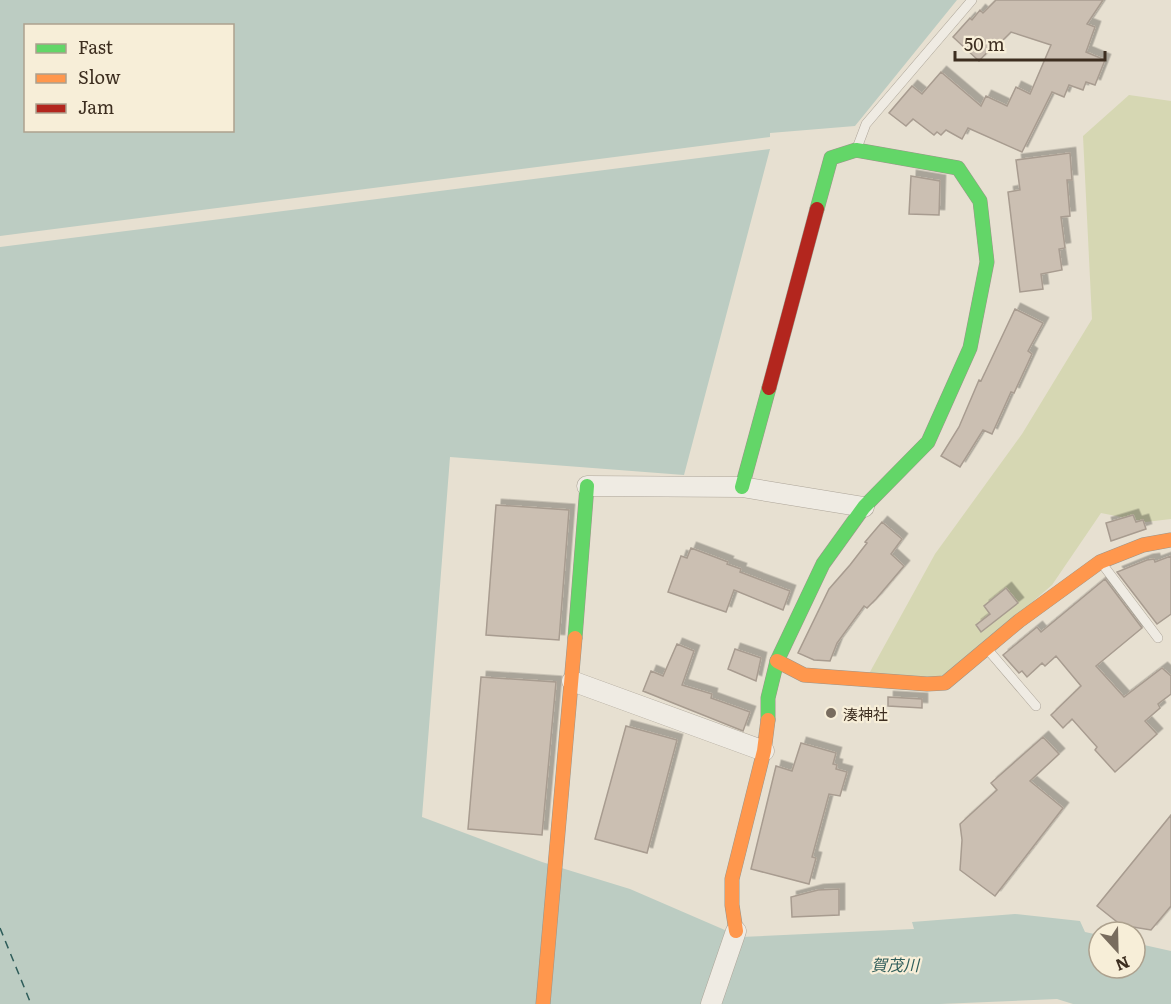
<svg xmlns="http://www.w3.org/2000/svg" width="1171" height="1004" viewBox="0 0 1171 1004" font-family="Literata,'Noto Sans JP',serif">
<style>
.green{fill:#d6d7b3}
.water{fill:#bcccc2;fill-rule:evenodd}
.pier{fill:#e7e0d1}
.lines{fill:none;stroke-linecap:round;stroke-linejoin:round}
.ferry{stroke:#2f5d5a;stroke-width:1.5;stroke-dasharray:8 6;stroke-linecap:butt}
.building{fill:#cbbfb2;stroke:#a89c90;stroke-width:1.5;filter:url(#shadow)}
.lane-casing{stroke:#ada599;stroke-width:10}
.street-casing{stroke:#ada599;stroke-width:21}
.fast-casing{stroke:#9c958a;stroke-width:15}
.slow-casing{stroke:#9c958a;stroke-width:15}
.jam-casing{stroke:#9c958a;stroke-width:15}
.lane{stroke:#efebe3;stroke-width:9}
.street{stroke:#efebe3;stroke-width:20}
.fast{stroke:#63d668;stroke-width:14}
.slow{stroke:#ff974d;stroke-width:14}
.jam{stroke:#b3261e;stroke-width:14}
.poi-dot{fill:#786c5e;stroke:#f7eed8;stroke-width:2}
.labels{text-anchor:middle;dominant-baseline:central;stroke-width:4.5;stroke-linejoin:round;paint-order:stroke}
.poi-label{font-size:15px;fill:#3d2e20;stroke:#f7eed8;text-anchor:start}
.water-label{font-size:16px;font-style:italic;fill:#2f5d5a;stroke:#f7eed8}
</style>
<defs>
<filter id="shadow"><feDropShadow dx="5.5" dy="-5.5" stdDeviation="0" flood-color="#0004"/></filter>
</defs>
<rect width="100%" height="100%" fill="#e7e0d1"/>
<path class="green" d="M 1129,95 L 1171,101 L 1171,519 L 1146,522 L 1101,513 L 1052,585 L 945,677 L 865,681 L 935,554 L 1022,434 L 1092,319 L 1083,136 Z"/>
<path class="water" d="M 0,0 L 957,0 L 855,126 L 770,133 L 770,149 L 684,475 L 450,457 L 422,817 L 542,862 L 630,889 L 741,937 L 914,929 L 912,922 L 1015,914 L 1080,921 L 1085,932 L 1099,935 L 1099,968 L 1135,968 L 1135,943 L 1171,951 L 1171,1004 L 1073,1004 L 1057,999 L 940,1004 L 0,1004 ZM 26,26 L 232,26 L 232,130 L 26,130 Z"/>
<path class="pier" d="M 770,137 L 770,149 L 0,247 L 0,236 Z"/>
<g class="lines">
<path class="ferry" d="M 0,928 L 31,1004"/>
</g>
<path class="building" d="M 996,0 L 1103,0 L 1087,24 L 1095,27 L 1086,52 L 1105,60 L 1095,85 L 1086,82 L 1083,90 L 1069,85 L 1064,97 L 1052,92 L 1022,152 L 968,128 L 962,139 L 946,130 L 941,135 L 937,132 L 934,135 L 913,119 L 906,126 L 889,113 L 912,86 L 922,94 L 941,72 L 981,106 L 986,96 L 1007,106 L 1016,87 L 1030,94 L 1051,45 L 1011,32 L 999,44 L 997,42 L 979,61 L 953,37 L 970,18 L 972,20 L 980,10 L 983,13 Z
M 1070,153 L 1072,180 L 1067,180 L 1070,216 L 1061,217 L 1065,248 L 1059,249 L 1062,270 L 1041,274 L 1043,289 L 1020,292 L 1008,192 L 1020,190 L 1016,160 Z
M 911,176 L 940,181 L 939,215 L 909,214 Z
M 1015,309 L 1043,323 L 1028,351 L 1032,354 L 1014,393 L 1011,392 L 992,434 L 983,430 L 960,467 L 941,456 L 959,427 L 979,380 L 981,381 Z
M 496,505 L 569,510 L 559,640 L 486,635 Z
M 1133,515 L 1136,522 L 1143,520 L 1146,529 L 1111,541 L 1106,523 Z
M 882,522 L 902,539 L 891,554 L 904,566 L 876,599 L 867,608 L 864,606 L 837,643 L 830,661 L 814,660 L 798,653 L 829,589 L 850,565 L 867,543 L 865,542 Z
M 691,548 L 728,562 L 727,564 L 741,569 L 740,572 L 790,591 L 783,610 L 734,590 L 726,612 L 668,592 L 681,556 L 687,558 Z
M 1171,556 L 1171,614 L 1157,624 L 1117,572 L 1147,560 L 1154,559 L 1155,562 Z
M 1105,579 L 1142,628 L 1096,666 L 1124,697 L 1162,668 L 1171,676 L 1171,694 L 1158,704 L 1160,708 L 1145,721 L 1157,734 L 1115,772 L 1095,750 L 1097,747 L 1072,719 L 1063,728 L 1051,715 L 1081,686 L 1056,656 L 1045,666 L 1042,663 L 1027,677 L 1022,671 L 1019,673 L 1003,655 L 1037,627 L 1041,632 Z
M 1006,588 L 1018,603 L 981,632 L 976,625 L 990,614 L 984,606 Z
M 677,644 L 694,651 L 682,685 L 712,694 L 711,698 L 750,712 L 743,731 L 643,691 L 651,671 L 663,676 Z
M 735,649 L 761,658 L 756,681 L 728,669 Z
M 481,677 L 556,682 L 542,835 L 468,829 Z
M 888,697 L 922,699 L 922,708 L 888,706 Z
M 626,726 L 677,740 L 647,853 L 595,839 Z
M 1043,737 L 1059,754 L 1030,781 L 1063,808 L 995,896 L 960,870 L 962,840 L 960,824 L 997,790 L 991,783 Z
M 801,743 L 836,753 L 833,764 L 837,765 L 836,769 L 847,772 L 840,796 L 829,794 L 812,857 L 816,858 L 809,884 L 751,869 L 776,766 L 792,771 Z
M 1171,815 L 1171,906 L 1151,930 L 1121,925 L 1097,906 Z
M 839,889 L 839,915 L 792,917 L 791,897 L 818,890 Z"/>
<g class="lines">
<defs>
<path id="lane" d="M 857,148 L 866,124 L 972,0
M 1103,565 L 1158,638
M 989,651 L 1036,706"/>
<path id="street" d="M 587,486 L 742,487 L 864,507
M 572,681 L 764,751
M 711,1004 L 736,931"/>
<path id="fast" d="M 742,487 L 769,388
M 575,638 L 587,486
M 768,720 L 768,698 L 777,661 L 823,564 L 864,507 L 928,442 L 970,348 L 987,262 L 980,201 L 958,168 L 856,150 L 831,158 L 817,209"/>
<path id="slow" d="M 777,661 L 804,675 L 927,684 L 945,683 L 1019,621 L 1100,562 L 1143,545 L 1171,540
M 736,931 L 732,905 L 732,879 L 764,751 L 768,720
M 543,1004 L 575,638"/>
<path id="jam" d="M 769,388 L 817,209"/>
</defs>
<use href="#lane" class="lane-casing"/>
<use href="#street" class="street-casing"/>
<use href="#fast" class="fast-casing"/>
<use href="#slow" class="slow-casing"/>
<use href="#jam" class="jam-casing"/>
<use href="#lane" class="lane"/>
<use href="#street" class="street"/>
<use href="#fast" class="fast"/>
<use href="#slow" class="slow"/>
<use href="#jam" class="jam"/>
</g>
<circle class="poi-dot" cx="831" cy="713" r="6"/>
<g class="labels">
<g class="poi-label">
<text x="843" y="713">湊神社</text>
</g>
<g class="water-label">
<text x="895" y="964">賀茂川</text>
</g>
</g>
<rect x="24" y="24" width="210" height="108" fill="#f7eed8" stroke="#ada18e" stroke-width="1.5"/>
<rect x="36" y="44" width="30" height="9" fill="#63d668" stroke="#ada18e" stroke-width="1.5"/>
<text x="78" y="54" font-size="18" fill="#3d2e20">Fast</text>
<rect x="36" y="74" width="30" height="9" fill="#ff974d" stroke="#ada18e" stroke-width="1.5"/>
<text x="78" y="84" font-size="18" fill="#3d2e20">Slow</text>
<rect x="36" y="104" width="30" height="9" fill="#b3261e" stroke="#ada18e" stroke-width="1.5"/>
<text x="78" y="114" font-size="18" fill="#3d2e20">Jam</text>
<g transform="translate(1117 950) rotate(158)"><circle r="28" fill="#f7eed8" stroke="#ada18e" stroke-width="1.5"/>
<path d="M0-4.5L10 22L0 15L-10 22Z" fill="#786c5e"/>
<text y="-9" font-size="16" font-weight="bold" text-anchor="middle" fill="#3d2e20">N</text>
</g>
<path d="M955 51v9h150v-9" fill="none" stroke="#3d2e20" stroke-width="3"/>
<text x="964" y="51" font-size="18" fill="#3d2e20" stroke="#f7eed8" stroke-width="4.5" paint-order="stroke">50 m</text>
</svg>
